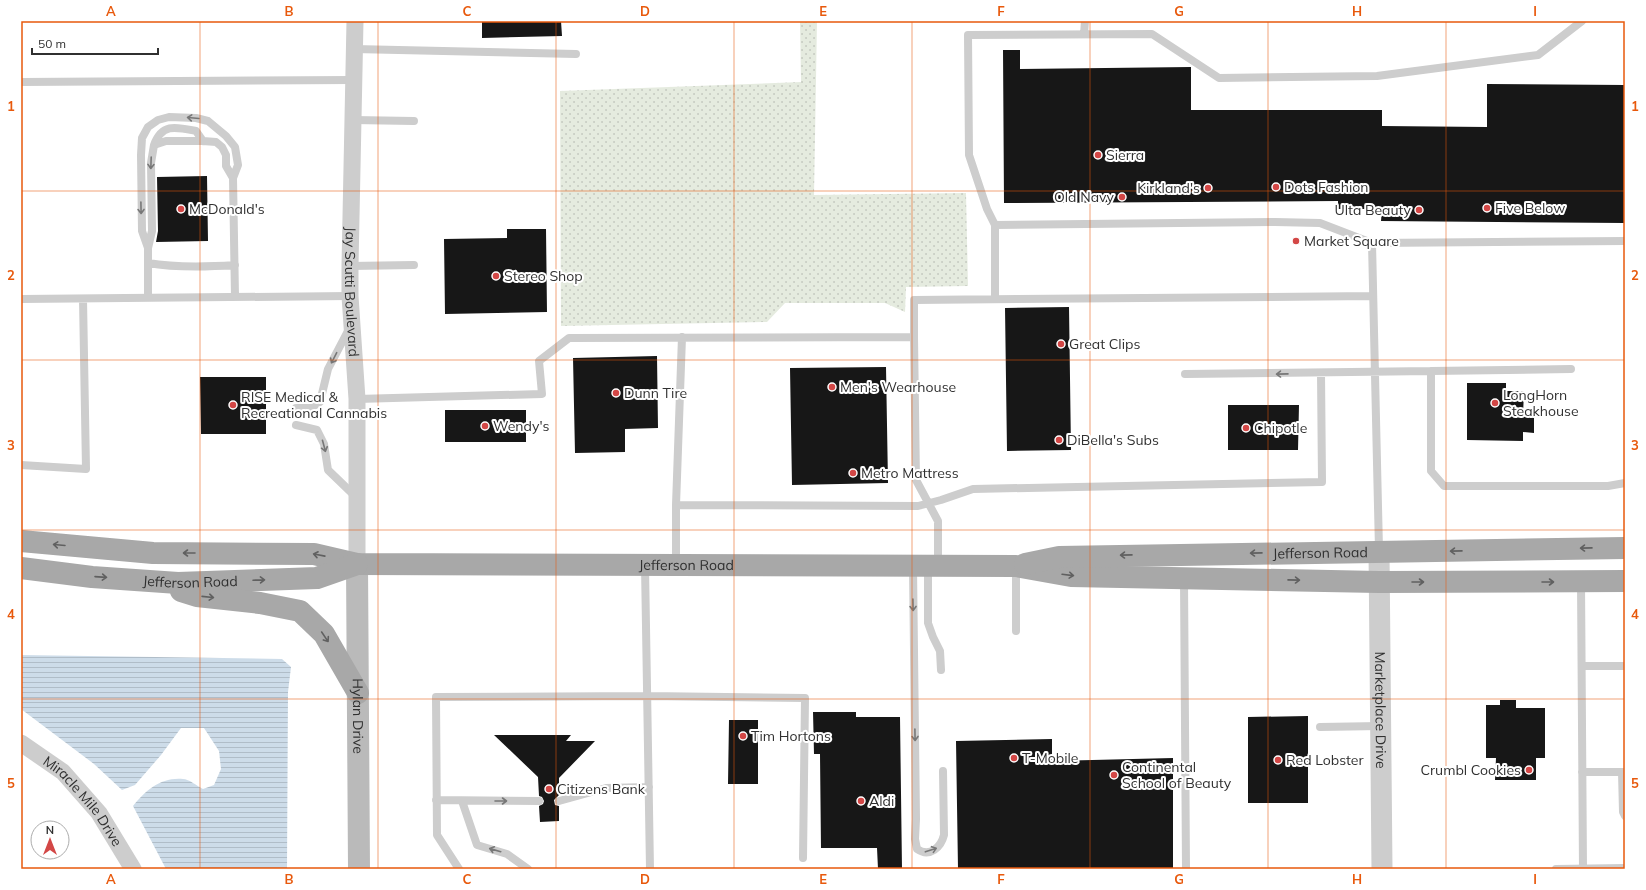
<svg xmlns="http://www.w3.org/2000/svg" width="1646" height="890" viewBox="0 0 1646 890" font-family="Mulish,sans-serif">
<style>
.grass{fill:url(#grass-dots)}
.water{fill:url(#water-rules)}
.building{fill:#171717}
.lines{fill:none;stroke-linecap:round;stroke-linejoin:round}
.service{stroke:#cdcdcd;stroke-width:8}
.minor{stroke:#cdcdcd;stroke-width:17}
.tertiary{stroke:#cdcdcd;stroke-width:21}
.secondary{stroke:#bababa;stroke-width:22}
.primary{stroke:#a8a8a8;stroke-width:22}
.oneway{stroke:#777}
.oneway2{stroke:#606060}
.grid{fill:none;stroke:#e8590c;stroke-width:1;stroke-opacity:0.55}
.poi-dot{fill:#d34746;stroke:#fff;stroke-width:1.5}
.labels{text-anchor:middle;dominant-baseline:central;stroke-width:4;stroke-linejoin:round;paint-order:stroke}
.poi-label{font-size:14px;fill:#303030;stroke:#fff;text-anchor:start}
.street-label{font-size:14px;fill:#303030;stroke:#fff}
.neatline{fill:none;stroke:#e8590c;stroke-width:1.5}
.grid-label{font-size:13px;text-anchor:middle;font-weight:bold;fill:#e8590c}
</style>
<defs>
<pattern id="grass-dots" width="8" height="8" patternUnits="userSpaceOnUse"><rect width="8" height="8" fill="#e5ebdf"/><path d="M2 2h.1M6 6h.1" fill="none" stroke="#c5cac0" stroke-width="1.8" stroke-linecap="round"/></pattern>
<pattern id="water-rules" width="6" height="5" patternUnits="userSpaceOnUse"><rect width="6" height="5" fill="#cddce9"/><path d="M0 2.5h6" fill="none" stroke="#b0bdc8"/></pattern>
</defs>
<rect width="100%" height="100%" fill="#fff"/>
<path class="grass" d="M 800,21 L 817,21 L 814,195 L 966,193 L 968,286 L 906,287 L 905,312 L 885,303 L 785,303 L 767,322 L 561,326 L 560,91 L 801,82 Z"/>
<path class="water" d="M 21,655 L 282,659 L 291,667 L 288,692 L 287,869 L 166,869 L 133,806 C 146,790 161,777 183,779 C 189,779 197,786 203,789 L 214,785 L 221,769 L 219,751 L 204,728 L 181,728 L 161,755 L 135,785 L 122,790 L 94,764 L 21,709 Z"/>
<path class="building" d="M 482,21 L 561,21 L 562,36 L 482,38 Z
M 1003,50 L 1020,50 L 1020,69 L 1191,67 L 1191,110 L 1382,110 L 1382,126 L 1487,127 L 1487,84 L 1625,85 L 1625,223 L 1381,221 L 1382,209 L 1338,209 L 1338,201 L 1004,203 Z
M 207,176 L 208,241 L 156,242 L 158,231 L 157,177 Z
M 507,229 L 546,229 L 547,312 L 445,314 L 444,239 L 507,238 Z
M 1069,307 L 1071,450 L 1007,451 L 1005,308 Z
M 657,356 L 658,428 L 625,429 L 625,452 L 575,453 L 573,358 Z
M 886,367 L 888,483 L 792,485 L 790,368 Z
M 200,377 L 266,377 L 266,434 L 201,434 Z
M 1467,383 L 1506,383 L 1506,391 L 1524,391 L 1523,415 L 1534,415 L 1534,433 L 1523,432 L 1523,441 L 1467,440 Z
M 1228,405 L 1299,405 L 1298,450 L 1228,450 Z
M 445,410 L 526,410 L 526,442 L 445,442 Z
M 1500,700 L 1516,700 L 1516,708 L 1545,708 L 1545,758 L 1536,758 L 1536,780 L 1495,780 L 1496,758 L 1486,758 L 1486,705 L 1500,705 Z
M 813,712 L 856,712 L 856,717 L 900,717 L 902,869 L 878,869 L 877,848 L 821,848 L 820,754 L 814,754 Z
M 1308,716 L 1308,803 L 1248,803 L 1248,717 Z
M 729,720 L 758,720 L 758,784 L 728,784 Z
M 494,735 L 571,735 L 566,741 L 595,741 L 559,778 L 559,795 L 554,800 L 555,805 L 559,806 L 559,821 L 540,822 L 539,806 L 543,804 L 544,801 L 542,797 L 539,796 L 538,777 Z
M 1052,739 L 1052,761 L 1173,758 L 1173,869 L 958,869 L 956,741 Z"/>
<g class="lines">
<path class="service" d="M 1084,34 L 1085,21
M 354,49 L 576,54
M 21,82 L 353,80
M 353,120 L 414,121
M 154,145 C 162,123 176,127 196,131 L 203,141
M 995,225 L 987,209 L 969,155 L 968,35 L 1152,34 L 1219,78 L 1377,76 L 1538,55 L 1582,21
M 1372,243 L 1379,550
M 148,248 L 152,231 L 151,163 L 154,145 L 166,141 L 203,141 L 216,142 L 222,147 L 226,155 L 226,166 L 233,178
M 148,263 C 177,268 206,267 235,265
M 350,266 L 414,265
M 148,298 L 148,248 L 142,231 L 141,155 L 142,138 L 148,127 L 158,120 L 169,117 L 196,118 L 208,121 L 226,136 L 235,147 L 238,165 L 233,178 L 235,297
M 21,299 L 350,296
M 995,299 L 995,225 L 1275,222 L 1320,223 L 1372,243 L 1625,241
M 914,337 L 916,480 L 938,521 L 938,564
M 1431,371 L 1571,369
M 1185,374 L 1431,371 L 1431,471 L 1444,486 L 1608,486 L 1625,483
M 357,399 L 542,394 L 539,361 L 569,338 L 914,337 L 914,300 L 1373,296
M 296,408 L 311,408 L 320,402 L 328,369 L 349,329
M 296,425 L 317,430 L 324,444 L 328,470 L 356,497
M 21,465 L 86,469 L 83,299
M 676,505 L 682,337
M 676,565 L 676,505 L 918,506 L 941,500 L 973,489 L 1322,482 L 1321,373
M 645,566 L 650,869
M 913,567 L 916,819 L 915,839 L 917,849 C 930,858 941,847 944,835 L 943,771
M 928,567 L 928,623 L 933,637 L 940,651 L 941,670
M 1184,579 L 1186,869
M 1581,582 L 1583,869
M 1016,631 L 1016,567
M 1582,666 L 1625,666
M 1320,727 L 1380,726
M 1582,772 L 1625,772
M 1622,772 L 1623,812 L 1625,816
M 436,800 L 539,801
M 462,801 L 477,845 L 507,854 L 528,869
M 559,801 L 606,788 L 649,787
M 459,869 L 437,835 L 436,697 L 648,696 L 805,698 L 803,858
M 1556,869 L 1625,868"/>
<g class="minor">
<path id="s1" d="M 355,21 L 350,266 L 350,296 L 357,399 L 357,564"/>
<path id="s2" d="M 21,743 L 63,772 L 99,813 L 133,869"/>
</g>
<path class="tertiary" id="s3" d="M 1379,551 L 1382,869"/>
<path class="secondary" id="s4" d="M 357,564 L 359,869"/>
<g class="primary">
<path id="s5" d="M 21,541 L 153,553 L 314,554 L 357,564 L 1016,566 L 1071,576 L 1379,582 L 1625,581"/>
<path id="s6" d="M 1025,564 L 1059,557 L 1625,548"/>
<path id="s7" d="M 21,568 L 92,577 L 178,583 L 317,578 L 357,564"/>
<path d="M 181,591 L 197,596 L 260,603 L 300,611 L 324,634 L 358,693"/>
</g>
</g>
<defs><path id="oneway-shaft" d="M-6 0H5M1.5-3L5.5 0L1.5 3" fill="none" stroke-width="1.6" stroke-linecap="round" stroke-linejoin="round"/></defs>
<g class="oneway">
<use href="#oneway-shaft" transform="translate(193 118) rotate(-175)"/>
<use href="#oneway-shaft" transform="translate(151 163) rotate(92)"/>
<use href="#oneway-shaft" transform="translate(141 208) rotate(89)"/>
<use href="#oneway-shaft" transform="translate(334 358) rotate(117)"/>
<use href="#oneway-shaft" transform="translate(1282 374) rotate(179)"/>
<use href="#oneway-shaft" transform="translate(324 446) rotate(75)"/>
<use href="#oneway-shaft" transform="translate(913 605) rotate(89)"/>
<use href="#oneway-shaft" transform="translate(915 735) rotate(89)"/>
<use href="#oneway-shaft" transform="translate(501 801)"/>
<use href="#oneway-shaft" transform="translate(495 850) rotate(-164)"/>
<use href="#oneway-shaft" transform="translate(931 850) rotate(-18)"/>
</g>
<g class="oneway2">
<use href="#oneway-shaft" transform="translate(59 545) rotate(-175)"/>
<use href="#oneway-shaft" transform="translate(1586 548) rotate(179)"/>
<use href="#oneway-shaft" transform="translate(1456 551) rotate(179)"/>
<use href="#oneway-shaft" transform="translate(189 553) rotate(-180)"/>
<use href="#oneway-shaft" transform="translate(1256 553) rotate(179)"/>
<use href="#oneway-shaft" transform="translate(319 555) rotate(-169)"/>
<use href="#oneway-shaft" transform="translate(1126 555) rotate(179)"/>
<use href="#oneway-shaft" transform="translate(1068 575) rotate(7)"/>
<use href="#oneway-shaft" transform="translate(101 577) rotate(4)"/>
<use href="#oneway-shaft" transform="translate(259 580) rotate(-2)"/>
<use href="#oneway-shaft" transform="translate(1294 580) rotate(1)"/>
<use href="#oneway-shaft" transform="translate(1418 582)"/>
<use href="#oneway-shaft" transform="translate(1548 582)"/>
<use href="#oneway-shaft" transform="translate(208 597) rotate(6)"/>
<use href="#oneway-shaft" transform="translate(325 637) rotate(56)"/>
</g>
<path class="grid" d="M 200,21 L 200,869M 378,21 L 378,869M 556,21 L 556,869M 734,21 L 734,869M 912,21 L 912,869M 1090,21 L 1090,869M 1268,21 L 1268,869M 1446,21 L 1446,869M 21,191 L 1625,191M 21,360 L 1625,360M 21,530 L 1625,530M 21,699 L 1625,699"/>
<g class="poi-dot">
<circle cx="1098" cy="155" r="4"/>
<circle cx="1276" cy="187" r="4"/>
<circle cx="1208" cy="188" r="4"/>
<circle cx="1122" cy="197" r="4"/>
<circle cx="1487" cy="208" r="4"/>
<circle cx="181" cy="209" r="4"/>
<circle cx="1419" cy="210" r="4"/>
<circle cx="1296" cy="241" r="4"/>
<circle cx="496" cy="276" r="4"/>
<circle cx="1061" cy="344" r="4"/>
<circle cx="832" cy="387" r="4"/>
<circle cx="616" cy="393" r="4"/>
<circle cx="1495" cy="403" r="4"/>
<circle cx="233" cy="405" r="4"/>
<circle cx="485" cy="426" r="4"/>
<circle cx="1246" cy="428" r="4"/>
<circle cx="1059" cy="440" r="4"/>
<circle cx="853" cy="473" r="4"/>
<circle cx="743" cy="736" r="4"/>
<circle cx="1014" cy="758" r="4"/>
<circle cx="1278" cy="760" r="4"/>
<circle cx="1529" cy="770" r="4"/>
<circle cx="1114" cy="775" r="4"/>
<circle cx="549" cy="789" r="4"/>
<circle cx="861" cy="801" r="4"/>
</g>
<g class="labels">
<g class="poi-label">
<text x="1106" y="155">Sierra</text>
<text x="1284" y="187">Dots Fashion</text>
<text x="1200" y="188" text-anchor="end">Kirkland's</text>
<text x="1114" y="197" text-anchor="end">Old Navy</text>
<text x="1495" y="208">Five Below</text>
<text x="189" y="209">McDonald's</text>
<text x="1411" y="210" text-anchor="end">Ulta Beauty</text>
<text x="1304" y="241">Market Square</text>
<text x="504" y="276">Stereo Shop</text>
<text x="1069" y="344">Great Clips</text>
<text x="840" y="387">Men's Wearhouse</text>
<text x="624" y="393">Dunn Tire</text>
<text x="1503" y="395">LongHorn<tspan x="1503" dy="16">Steakhouse</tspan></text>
<text x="241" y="397">RISE Medical &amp;<tspan x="241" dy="16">Recreational Cannabis</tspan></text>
<text x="493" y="426">Wendy's</text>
<text x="1254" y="428">Chipotle</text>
<text x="1067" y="440">DiBella's Subs</text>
<text x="861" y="473">Metro Mattress</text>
<text x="751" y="736">Tim Hortons</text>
<text x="1022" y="758">T-Mobile</text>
<text x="1286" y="760">Red Lobster</text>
<text x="1122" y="767">Continental<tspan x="1122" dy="16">School of Beauty</tspan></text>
<text x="1521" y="770" text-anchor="end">Crumbl Cookies</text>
<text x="557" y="789">Citizens Bank</text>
<text x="869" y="801">Aldi</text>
</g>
<g class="street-label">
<text stroke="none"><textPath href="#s1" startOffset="271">Jay Scutti Boulevard</textPath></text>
<text stroke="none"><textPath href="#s6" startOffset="296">Jefferson Road</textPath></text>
<text stroke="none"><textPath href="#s5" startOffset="667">Jefferson Road</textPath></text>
<text stroke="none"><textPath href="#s7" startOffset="170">Jefferson Road</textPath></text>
<text stroke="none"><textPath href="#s3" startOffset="159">Marketplace Drive</textPath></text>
<text stroke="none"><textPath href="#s4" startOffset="152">Hylan Drive</textPath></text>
<text stroke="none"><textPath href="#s2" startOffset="86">Miracle Mile Drive</textPath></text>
</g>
</g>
<rect width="1646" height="890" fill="none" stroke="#ffffff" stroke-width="44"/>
<g transform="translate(50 840)"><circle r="19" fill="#ffffff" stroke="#acacac"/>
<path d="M0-3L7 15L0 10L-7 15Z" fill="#d34746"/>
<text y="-6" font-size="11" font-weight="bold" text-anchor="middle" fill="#303030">N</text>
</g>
<path d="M32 48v6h126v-6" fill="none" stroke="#303030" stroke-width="2"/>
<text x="38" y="48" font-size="12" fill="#303030" stroke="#ffffff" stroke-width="3" paint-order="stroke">50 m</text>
<rect x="22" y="22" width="1602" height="846" class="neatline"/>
<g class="grid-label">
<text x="111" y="16">A</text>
<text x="289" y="16">B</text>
<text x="467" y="16">C</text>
<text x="645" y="16">D</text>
<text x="823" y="16">E</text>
<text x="1001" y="16">F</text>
<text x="1179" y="16">G</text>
<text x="1357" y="16">H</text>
<text x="1535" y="16">I</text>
<text x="11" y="111">1</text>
<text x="1635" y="111">1</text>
<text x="11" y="280">2</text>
<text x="1635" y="280">2</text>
<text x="11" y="450">3</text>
<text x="1635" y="450">3</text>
<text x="11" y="619">4</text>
<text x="1635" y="619">4</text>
<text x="11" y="788">5</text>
<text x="1635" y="788">5</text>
<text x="111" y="884">A</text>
<text x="289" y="884">B</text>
<text x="467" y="884">C</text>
<text x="645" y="884">D</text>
<text x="823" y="884">E</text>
<text x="1001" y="884">F</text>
<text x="1179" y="884">G</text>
<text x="1357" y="884">H</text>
<text x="1535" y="884">I</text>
</g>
</svg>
